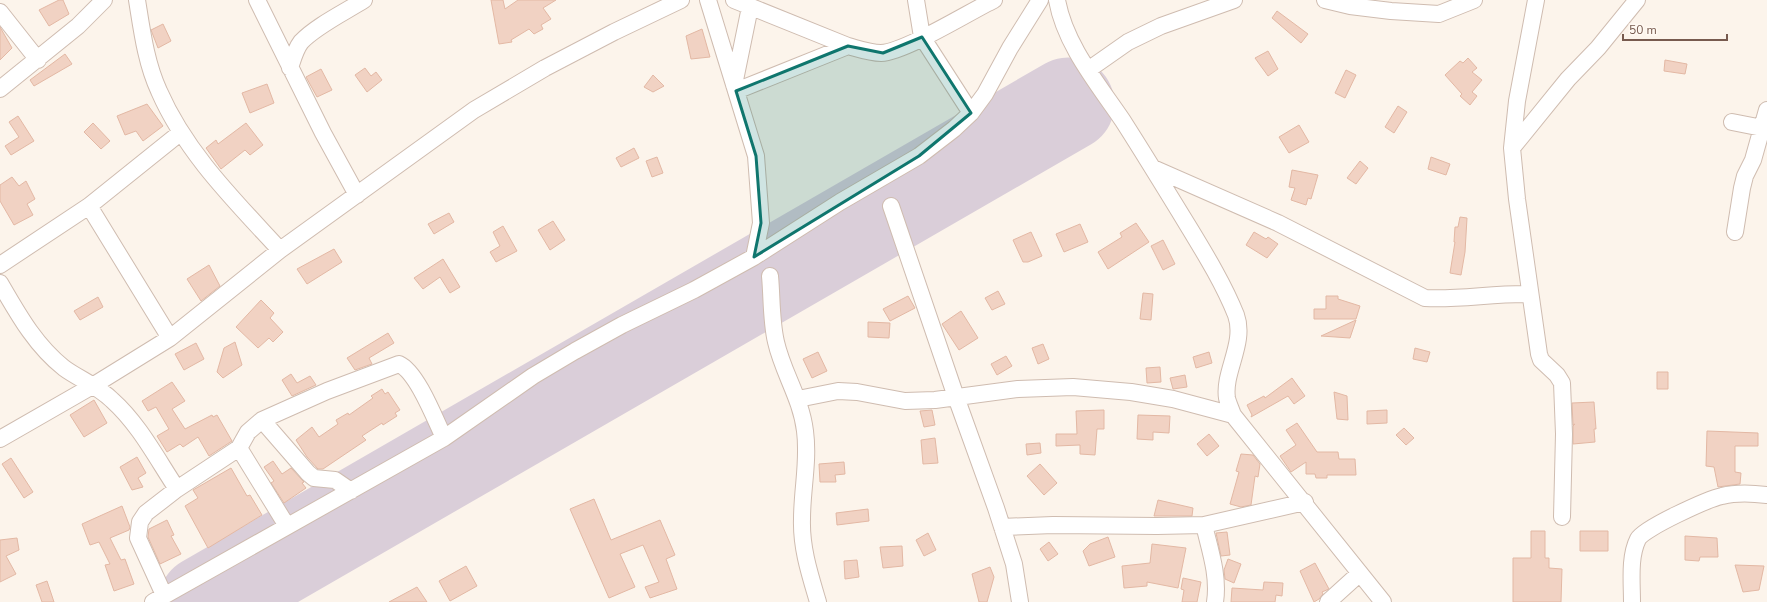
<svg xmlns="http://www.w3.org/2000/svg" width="1767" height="602" viewBox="0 0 1767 602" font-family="'Nunito Sans',sans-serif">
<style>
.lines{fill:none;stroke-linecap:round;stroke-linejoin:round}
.runway{stroke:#daced9;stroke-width:93}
.building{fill:#f1d2c3;stroke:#e3b8a4}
.minor-casing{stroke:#cfbcb0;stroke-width:18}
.minor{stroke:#fff;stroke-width:16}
.marked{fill:#0f766e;fill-opacity:0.2;stroke:#0f766e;stroke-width:3;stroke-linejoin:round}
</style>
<rect width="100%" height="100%" fill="#fcf4eb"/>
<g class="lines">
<path class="runway" d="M 205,602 L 1068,104"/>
</g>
<path class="building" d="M 59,0 L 63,0 L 69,14 L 49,26 L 39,10 Z
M 491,0 L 503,0 L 505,9 L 518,0 L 556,0 L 543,8 L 551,19 L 541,25 L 543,29 L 534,34 L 529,29 L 511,40 L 512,42 L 499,44 Z
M 1277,11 L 1308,34 L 1301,43 L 1272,18 Z
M 163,24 L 171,41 L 158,48 L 151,30 Z
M 0,27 L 12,48 L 0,60 Z
M 702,29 L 710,57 L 691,59 L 686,36 Z
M 1268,51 L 1278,69 L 1268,76 L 1255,58 Z
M 65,54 L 72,64 L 34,86 L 30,80 Z
M 1468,58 L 1477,68 L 1472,72 L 1482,80 L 1472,92 L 1477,96 L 1470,105 L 1460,96 L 1462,94 L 1445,75 L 1460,61 L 1463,63 Z
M 1665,60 L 1687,64 L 1685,74 L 1664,71 Z
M 365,68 L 371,76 L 376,72 L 382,80 L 367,92 L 355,75 Z
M 321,69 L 332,90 L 317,97 L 306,77 Z
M 1346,70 L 1356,75 L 1345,98 L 1335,93 Z
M 653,75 L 664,86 L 653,92 L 644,87 Z
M 267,84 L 274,103 L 250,113 L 242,93 Z
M 147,104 L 163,126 L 143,141 L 136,131 L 125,135 L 117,116 Z
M 1398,106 L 1407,112 L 1394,133 L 1385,127 Z
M 18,116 L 34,141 L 11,155 L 5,146 L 19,137 L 9,122 Z
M 93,123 L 110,141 L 101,149 L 84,132 Z
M 246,123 L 263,145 L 250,155 L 245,150 L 221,169 L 206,148 L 216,140 L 218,144 Z
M 1299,125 L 1309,142 L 1289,153 L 1279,137 Z
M 634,148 L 639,158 L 621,167 L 616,158 Z
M 657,157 L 663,173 L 652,177 L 646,161 Z
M 1431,157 L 1450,164 L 1446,175 L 1428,169 Z
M 1360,161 L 1368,168 L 1356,184 L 1347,178 Z
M 1292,170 L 1318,175 L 1311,199 L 1308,198 L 1306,205 L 1291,200 L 1295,188 L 1289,187 Z
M 12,177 L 19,186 L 26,181 L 35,199 L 27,204 L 33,215 L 14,225 L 0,201 L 0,185 Z
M 449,213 L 454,222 L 434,234 L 428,224 Z
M 1460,217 L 1467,218 L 1465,252 L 1461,275 L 1450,273 L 1455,242 L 1454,242 L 1455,227 L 1458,227 Z
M 553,221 L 565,240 L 550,250 L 538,230 Z
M 1136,223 L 1149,242 L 1108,269 L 1098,252 L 1122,237 L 1120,233 Z
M 1080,224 L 1088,242 L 1064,252 L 1056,234 Z
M 503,226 L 517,251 L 496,262 L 490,252 L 500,246 L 493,232 Z
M 1031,232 L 1042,256 L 1028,262 L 1023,262 L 1013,240 Z
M 1254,232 L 1266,239 L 1268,237 L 1278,244 L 1267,258 L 1246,245 Z
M 1163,240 L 1175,264 L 1163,270 L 1151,246 Z
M 334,249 L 342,262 L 307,284 L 297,269 Z
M 443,259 L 460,287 L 450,293 L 440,277 L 423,289 L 414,278 Z
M 209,265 L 220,286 L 201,301 L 187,279 Z
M 998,291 L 1005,304 L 992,310 L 985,298 Z
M 1143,293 L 1153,294 L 1151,320 L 1140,319 Z
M 908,296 L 915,308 L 890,321 L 883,309 Z
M 1326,296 L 1338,296 L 1338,299 L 1360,306 L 1356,319 L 1314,319 L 1314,309 L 1326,309 Z
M 98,297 L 103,307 L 80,320 L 74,311 Z
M 261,300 L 274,313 L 270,318 L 283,332 L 273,342 L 269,338 L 258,348 L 236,327 Z
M 961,311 L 978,338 L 959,350 L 942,324 Z
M 1356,320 L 1350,338 L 1321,336 Z
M 868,322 L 890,323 L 889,338 L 868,337 Z
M 388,333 L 394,343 L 369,358 L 372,364 L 355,370 L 347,358 Z
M 235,342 L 242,365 L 223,378 L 217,372 L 224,348 Z
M 196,343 L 204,359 L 184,370 L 175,354 Z
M 1043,344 L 1049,359 L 1038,364 L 1032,348 Z
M 1415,348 L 1430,352 L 1427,362 L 1413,359 Z
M 818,352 L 827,371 L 812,378 L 803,359 Z
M 1209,352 L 1212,363 L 1196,368 L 1193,357 Z
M 1006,356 L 1012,366 L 997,375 L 991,364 Z
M 1160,367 L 1161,382 L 1147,383 L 1146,368 Z
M 1657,372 L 1668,372 L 1668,389 L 1657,389 Z
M 291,374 L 297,383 L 310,376 L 316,385 L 292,396 L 282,380 Z
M 1185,375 L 1187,387 L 1173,389 L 1170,378 Z
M 1292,378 L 1305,396 L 1294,404 L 1288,396 L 1251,417 L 1252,415 L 1247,405 L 1264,396 L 1265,398 Z
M 172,382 L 185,401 L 172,409 L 185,429 L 212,415 L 213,417 L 217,415 L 232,441 L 209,456 L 198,437 L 183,447 L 180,444 L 167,452 L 157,436 L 169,429 L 156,407 L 148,411 L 142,401 Z
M 382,389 L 385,394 L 388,392 L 400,410 L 395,413 L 397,416 L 383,425 L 382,423 L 362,436 L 366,440 L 323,469 L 318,469 L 307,457 L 296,440 L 312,427 L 319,437 L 338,424 L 336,420 L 348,413 L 349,415 L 373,398 L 371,396 Z
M 1334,392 L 1347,396 L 1348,420 L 1337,419 Z
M 94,400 L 107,423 L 84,437 L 70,415 Z
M 1594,402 L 1596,429 L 1594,429 L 1595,442 L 1573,444 L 1573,426 L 1575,424 L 1573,425 L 1572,403 Z
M 932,410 L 935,425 L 924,427 L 920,411 Z
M 1104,410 L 1104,429 L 1097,429 L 1095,455 L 1080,454 L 1080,445 L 1056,446 L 1056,434 L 1077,434 L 1076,411 Z
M 1387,410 L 1387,423 L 1367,424 L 1367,411 Z
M 1138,415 L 1170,416 L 1169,433 L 1153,432 L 1153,440 L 1137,439 Z
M 1297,423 L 1317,452 L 1338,452 L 1339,459 L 1355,459 L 1356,475 L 1327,475 L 1327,478 L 1316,478 L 1315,474 L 1306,474 L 1306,462 L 1291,472 L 1280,456 L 1296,445 L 1286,430 Z
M 1404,428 L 1414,438 L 1406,445 L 1396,435 Z
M 1707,431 L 1758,433 L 1758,446 L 1735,446 L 1735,472 L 1741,473 L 1740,484 L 1718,487 L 1714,467 L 1706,466 Z
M 1209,434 L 1219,446 L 1207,456 L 1197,444 Z
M 935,438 L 938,463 L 923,464 L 921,440 Z
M 1040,443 L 1041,453 L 1027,455 L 1026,444 Z
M 1241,454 L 1253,455 L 1260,464 L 1258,477 L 1255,476 L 1251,505 L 1241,507 L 1230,504 L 1239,472 L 1236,471 Z
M 137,457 L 146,473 L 138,478 L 143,487 L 132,490 L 120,467 Z
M 11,458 L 33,492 L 24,498 L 2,464 Z
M 273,461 L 282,474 L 291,468 L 304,482 L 302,483 L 306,488 L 284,503 L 271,483 L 274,481 L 264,467 Z
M 844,462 L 845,474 L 835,475 L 836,482 L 820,482 L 819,464 Z
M 1040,464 L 1057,483 L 1044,495 L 1027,476 Z
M 231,468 L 247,496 L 250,495 L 262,515 L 208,548 L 185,506 L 198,498 L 193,490 Z
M 594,499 L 611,540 L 660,520 L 675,555 L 666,559 L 677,589 L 650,598 L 645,587 L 659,582 L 643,545 L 620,554 L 635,587 L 609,598 L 570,509 Z
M 1158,500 L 1193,508 L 1192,516 L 1154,516 Z
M 122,506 L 130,527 L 129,530 L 110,538 L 121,560 L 125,559 L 134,584 L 114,591 L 105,565 L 110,564 L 99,542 L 90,545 L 82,524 Z
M 868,509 L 869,521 L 837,525 L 836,513 Z
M 167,520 L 174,535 L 171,536 L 181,554 L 160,564 L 148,537 L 149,529 Z
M 1531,531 L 1545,531 L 1545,558 L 1549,558 L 1549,568 L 1562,569 L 1561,602 L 1513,602 L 1513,558 L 1531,558 Z
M 1580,531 L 1608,531 L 1608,551 L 1580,551 Z
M 1227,532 L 1230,555 L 1221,556 L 1216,533 Z
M 928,533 L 936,550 L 924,556 L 916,540 Z
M 1685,536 L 1717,538 L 1718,557 L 1700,557 L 1699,561 L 1685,560 Z
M 1108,537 L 1115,557 L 1089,566 L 1083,551 L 1090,544 Z
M 17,538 L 19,550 L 6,556 L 16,574 L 0,582 L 0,540 Z
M 1049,542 L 1058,554 L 1048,561 L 1040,549 Z
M 1152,544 L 1186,548 L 1178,588 L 1147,582 L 1147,586 L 1124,588 L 1122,566 L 1150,563 Z
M 902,546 L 903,566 L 883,568 L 880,547 Z
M 1228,559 L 1241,564 L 1234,583 L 1225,579 L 1224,570 Z
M 857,560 L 859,577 L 845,579 L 844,561 Z
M 1315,563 L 1329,589 L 1322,592 L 1323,594 L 1319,599 L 1314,602 L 1300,571 Z
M 1735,565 L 1764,566 L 1759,590 L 1743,592 Z
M 466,566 L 477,586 L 450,601 L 439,581 Z
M 990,567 L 994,577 L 987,602 L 979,602 L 972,574 Z
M 1183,578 L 1201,582 L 1197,602 L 1182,602 L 1184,590 L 1181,589 Z
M 47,581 L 54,602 L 42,602 L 36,585 Z
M 1264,582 L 1283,583 L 1282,596 L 1276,595 L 1275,602 L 1231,602 L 1232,588 L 1263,590 Z
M 417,587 L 427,602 L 389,602 Z"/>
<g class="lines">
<defs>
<path id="minor" d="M 137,0 C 142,31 146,63 159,91 C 186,153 235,201 280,250
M 257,0 L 323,133 L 357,195
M 708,0 L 756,156 L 761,223 L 754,257
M 734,0 L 848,46 C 859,49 870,53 881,53 C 905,52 969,12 994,0
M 916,0 L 922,37 L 971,113
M 1057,0 C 1065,45 1098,84 1123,121 C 1146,157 1168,193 1190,229 C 1207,257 1224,285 1236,315 C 1246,343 1223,372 1227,398 C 1228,403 1231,409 1233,415 L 1383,602
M 1325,0 L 1350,6 L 1391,11 L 1439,14 L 1474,0
M 1536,0 L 1517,101 L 1512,148 L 1517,199 L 1539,354 L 1541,360 L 1557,375 L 1562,383 L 1564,434 L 1562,517
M 0,12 L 38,60
M 290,68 C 293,59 295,50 301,42 C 316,26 345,12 364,0
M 1088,70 L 1128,42 L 1161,26 L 1234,0
M 734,85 L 750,7
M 0,89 L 78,26 L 104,0
M 736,91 L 848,46
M 1732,122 L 1767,129
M 1512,148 L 1568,79 L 1598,48 L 1637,0
M 1153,168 L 1278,223 L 1425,298 C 1460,300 1494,293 1530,294
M 89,206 L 170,338
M 891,206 L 956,397 L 996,508 L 1014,564 L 1020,602
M 1735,232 L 1742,188 L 1745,176 L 1753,160 L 1767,110
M 0,265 L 89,206 L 180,133
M 770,276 C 772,297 771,321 776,342 C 783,373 801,398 805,431 C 809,461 802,489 802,519 C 801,548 810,575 818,602
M 0,283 C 18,314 35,345 64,368 C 79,379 98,386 112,400 C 139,424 157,459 177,489
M 798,399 L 838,391 L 857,392 L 905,401 L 935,400 L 1018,389 L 1073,387 L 1131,392 L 1173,399 L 1233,415
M 262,420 L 308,473 L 314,478 L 335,480 L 351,491
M 0,439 L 94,385 L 170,338 L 280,250 L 474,110 L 545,68 L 614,32 L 681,0
M 239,448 L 287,526
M 1204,525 C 1210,550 1219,576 1215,602
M 1002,527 L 1053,525 L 1157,526 L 1204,525 L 1305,502
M 164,595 L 138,538 L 140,522 L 146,513 L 177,489 L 239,448 L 248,432 L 262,420 L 327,391 L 399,364 C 417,372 435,419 444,438
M 153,602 L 444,438 L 533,376 L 575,351 L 622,325 L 694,290 L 754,257 L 840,202 L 919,156 L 954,129 L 971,113 L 985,94 L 1010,48 L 1040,0
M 1328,602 L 1360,573
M 1632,602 C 1632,582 1629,557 1638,539 C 1644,528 1708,499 1722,496 C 1737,492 1752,493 1767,495"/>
</defs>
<use href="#minor" class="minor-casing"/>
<use href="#minor" class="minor"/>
</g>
<path class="marked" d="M 922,37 L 971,113 L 919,156 L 754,257 L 761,223 L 756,156 L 736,91 L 848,46 L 883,53 Z"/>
<path d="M1623 34v6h104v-6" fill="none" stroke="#775a4e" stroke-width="2"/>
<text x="1629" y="34" font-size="12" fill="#775a4e" stroke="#fff9f2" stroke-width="3" paint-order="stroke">50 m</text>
</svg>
